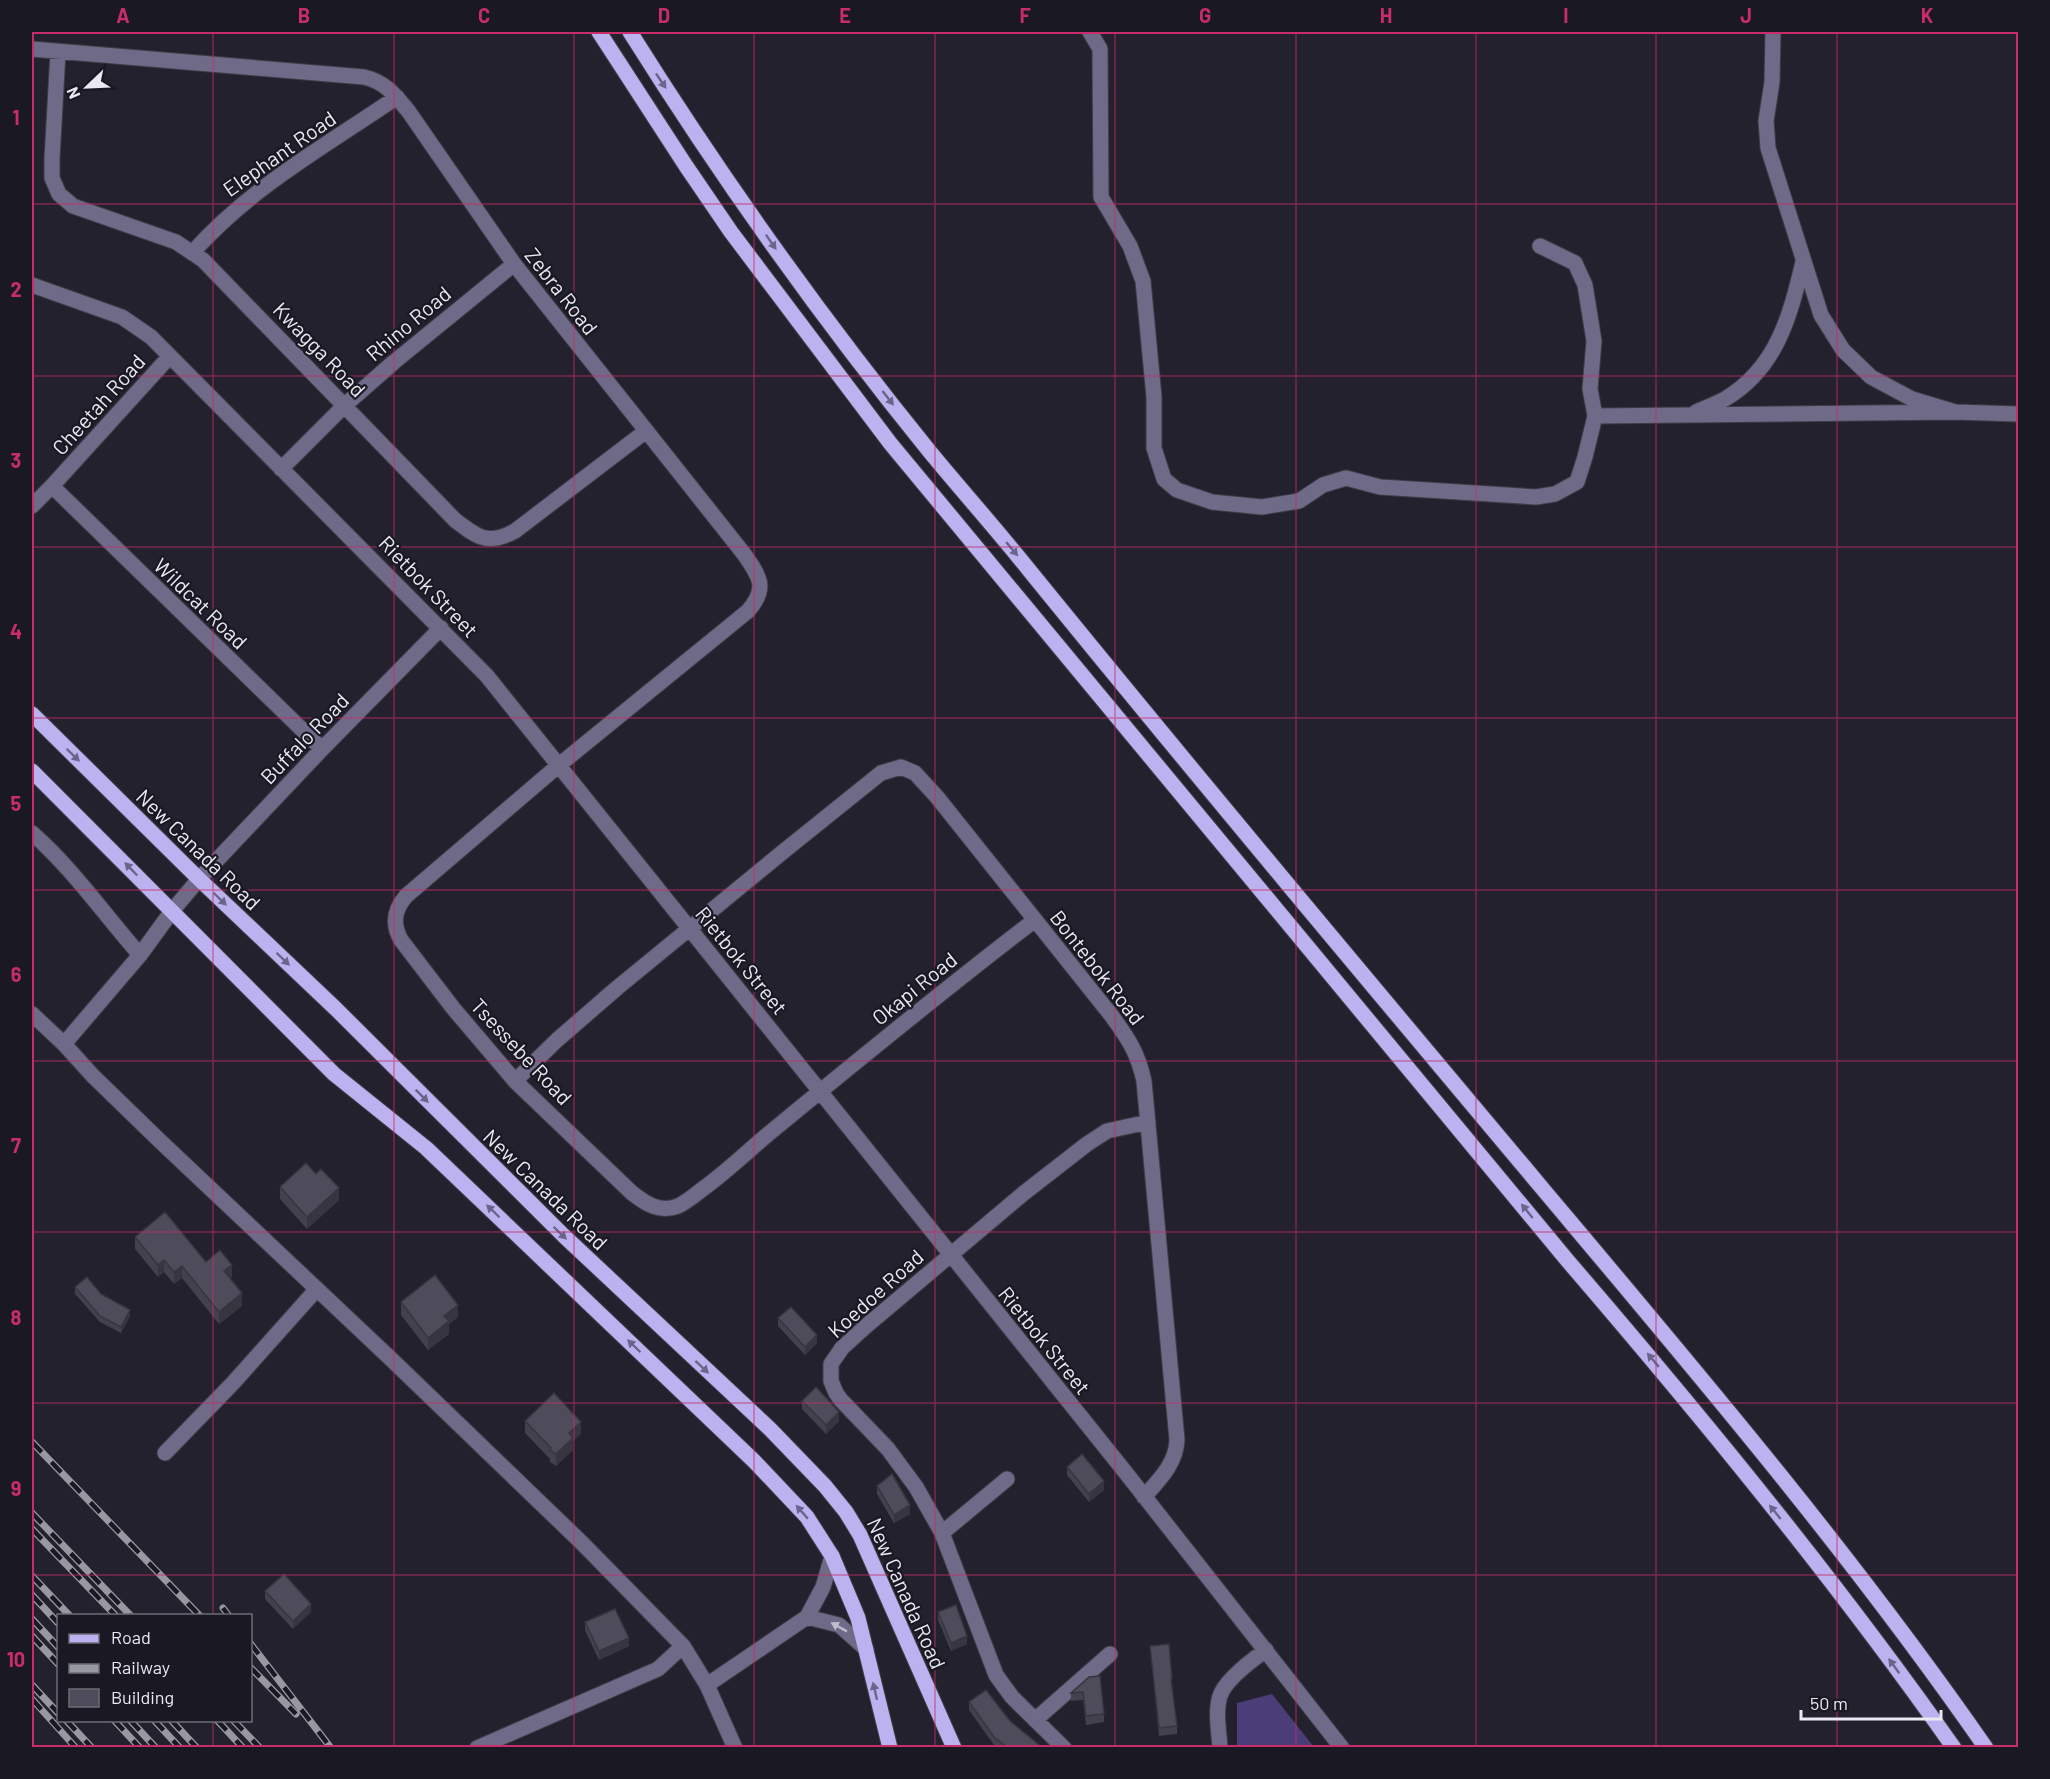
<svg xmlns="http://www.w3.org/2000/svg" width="2050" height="1779" viewBox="0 0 2050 1779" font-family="Barlow,sans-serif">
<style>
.green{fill:#4a3d78}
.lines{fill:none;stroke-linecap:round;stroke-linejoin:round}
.minor-casing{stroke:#3f3d48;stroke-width:17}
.major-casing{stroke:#3f3d48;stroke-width:17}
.minor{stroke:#6f6a88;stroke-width:15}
.major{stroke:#bcb2f0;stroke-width:15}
.rail-casing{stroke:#9898a1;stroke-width:7}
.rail{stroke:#191823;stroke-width:4.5;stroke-dasharray:14;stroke-linecap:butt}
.wall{fill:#43414d}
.shaded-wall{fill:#37353f}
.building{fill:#4e4c5a;stroke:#37353f;stroke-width:1.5}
.oneway{fill:#6a658a}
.oneway2{fill:#bebdcc}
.grid{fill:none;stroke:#c62d6a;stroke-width:1.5;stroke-opacity:0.55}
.labels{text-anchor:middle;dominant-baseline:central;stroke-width:4.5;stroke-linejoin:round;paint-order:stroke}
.street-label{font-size:21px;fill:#e9e9f1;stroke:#191823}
.neatline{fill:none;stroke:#c62d6a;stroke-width:2}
.grid-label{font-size:20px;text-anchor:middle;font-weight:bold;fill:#c62d6a}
</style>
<rect width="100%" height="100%" fill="#23212d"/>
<path class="green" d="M 1272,1694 L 1314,1747 L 1237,1747 L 1237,1703 Z"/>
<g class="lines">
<defs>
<path id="minor" d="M 1090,32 L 1100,49 L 1101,197 L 1130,246 L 1143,281 L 1154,397 L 1154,448 L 1164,479 L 1177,490 L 1212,502 L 1262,507 L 1299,501 L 1323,485 L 1346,478 L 1380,487 L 1536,497 L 1555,494 L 1577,482 L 1585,457 L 1595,416 L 1590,389 L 1594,341 L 1585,285 L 1575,263 L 1540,246
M 1773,32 L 1772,82 L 1766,121 L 1768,148 L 1821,315 L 1843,350 L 1871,377 L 1912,399 L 1955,412
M 32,49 L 364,77 C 386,82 396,96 409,112 L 514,264 L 744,554 C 760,577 768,588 748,611 L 559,765 L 406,896 C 394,910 392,924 401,940 L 453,1008 L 515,1081 L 632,1193 C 646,1204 660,1213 678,1206 C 687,1202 696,1194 704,1188 C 730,1169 753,1146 778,1126 C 863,1056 947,987 1035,920
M 58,52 L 52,159 L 52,178 L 59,194 L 73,206 L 176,242 L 203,260 L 455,520 C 477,537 488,546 515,531 L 646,431
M 192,253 C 252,186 324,147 397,97
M 32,285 L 122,317 L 151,337 L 487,676 L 1126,1473 L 1342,1748
M 1696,412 C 1705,408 1716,404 1725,399 C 1777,368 1790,316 1803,262
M 1595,416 L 1955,412 L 2018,414
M 281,469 L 345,405 L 394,362 L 514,264
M 52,486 L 322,749
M 32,506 L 52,486 L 170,356
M 32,833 C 73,869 104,914 140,955
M 32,1014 L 64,1044 L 93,1076 L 160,1141 L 391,1359 L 582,1543 L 683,1646 L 707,1685 L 735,1748
M 64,1044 L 140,955 L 172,911 L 199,879 L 322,749 L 441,628
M 515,1081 L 557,1040 L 617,988 L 784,851 L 881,773 L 901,767 L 915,773 L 937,797 L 1111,1015 C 1128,1038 1138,1053 1144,1081 L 1177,1440 C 1176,1464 1159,1480 1144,1497
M 165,1453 L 233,1383 L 316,1290
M 942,1533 L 1007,1479
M 807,1617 L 839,1625 L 866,1649
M 707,1685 L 807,1617 L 823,1587 L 832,1556
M 1035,1720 L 1110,1654
M 477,1748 L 658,1669 L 683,1646
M 1064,1748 L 1012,1697 L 996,1675 L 942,1533 L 916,1487 L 888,1449 L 841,1400 L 836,1393 L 831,1381 L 831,1364 L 842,1348 L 865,1327 L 1024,1193 L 1087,1144 L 1107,1131 L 1148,1122
M 1220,1748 C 1219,1731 1215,1712 1220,1696 C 1225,1680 1252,1660 1266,1650"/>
<path id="major" d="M 599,32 L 686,166 L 731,232 L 890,443 L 1567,1260 C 1702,1417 1834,1578 1954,1748
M 630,32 C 721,177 822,319 930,452 C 963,492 997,530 1029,570 C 1198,778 1370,983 1542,1188 C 1695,1370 1850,1552 1986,1748
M 32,714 L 199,879 L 336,1009 L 564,1236 L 770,1429 L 825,1486 L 846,1512 L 860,1535 L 954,1748
M 32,771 L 334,1074 L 426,1148 L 754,1461 L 807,1517 L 832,1556 L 858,1618 L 890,1748"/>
</defs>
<use href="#minor" class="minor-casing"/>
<use href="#major" class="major-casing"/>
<use href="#minor" class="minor"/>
<use href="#major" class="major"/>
<defs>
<path id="rail" d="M 32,1442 L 200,1616
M 32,1513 L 131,1616
M 32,1529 L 116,1616
M 32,1576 L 70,1616
M 32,1595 L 58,1623
M 223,1608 L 229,1616
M 32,1619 L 58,1647
M 32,1636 L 58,1664
M 250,1643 L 331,1748
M 250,1667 L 296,1714
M 32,1685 L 58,1713
M 32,1699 L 76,1748
M 66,1720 L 92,1748
M 114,1720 L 140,1748
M 130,1720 L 156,1748
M 154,1720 L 180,1748
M 171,1720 L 197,1748
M 217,1720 L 243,1748
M 233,1720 L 260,1748"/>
</defs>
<use href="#rail" class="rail-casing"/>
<use href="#rail" class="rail"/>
</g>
<path class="wall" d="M 316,1174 L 339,1200 L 307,1229 L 280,1199 L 280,1187 Z
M 135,1237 L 206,1262 L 232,1277 L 230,1278 L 242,1306 L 219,1324 L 182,1278 L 174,1284 L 164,1272 L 158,1277 L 135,1249 Z
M 75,1287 L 101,1294 L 130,1316 L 121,1333 L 100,1322 L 75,1294 Z
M 401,1302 L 458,1317 L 449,1324 L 449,1334 L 428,1350 L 401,1315 Z
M 778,1318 L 817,1343 L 805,1355 L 778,1326 Z
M 802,1401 L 839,1421 L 826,1434 L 802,1409 Z
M 525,1421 L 581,1434 L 573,1441 L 573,1450 L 556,1466 L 550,1462 L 550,1459 L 525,1433 Z
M 1067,1467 L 1104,1490 L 1089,1502 L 1067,1475 Z
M 877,1486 L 910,1514 L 894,1523 L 877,1494 Z
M 265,1591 L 311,1612 L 293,1629 L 265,1599 Z
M 938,1612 L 967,1644 L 951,1651 L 938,1620 Z
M 585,1622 L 629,1646 L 599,1660 L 585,1630 Z
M 1150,1646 L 1172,1679 L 1172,1687 L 1177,1726 L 1177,1734 L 1159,1736 Z
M 1089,1677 L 1104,1714 L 1104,1722 L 1086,1725 L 1083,1700 L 1071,1701 L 1071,1693 Z
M 969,1702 L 1010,1721 L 1043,1748 L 998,1748 L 994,1745 L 969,1710 Z"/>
<path class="shaded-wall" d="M 339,1188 L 339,1200 L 307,1229 L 307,1217 Z
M 164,1260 L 164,1272 L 158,1277 L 158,1265 Z
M 232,1265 L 232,1277 L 224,1283 L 224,1271 Z
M 182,1266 L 182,1278 L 174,1284 L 174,1272 Z
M 242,1293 L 242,1306 L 219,1324 L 219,1312 Z
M 458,1305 L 458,1317 L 449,1324 L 449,1334 L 428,1350 L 428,1338 L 444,1316 Z
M 130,1310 L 130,1316 L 121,1333 L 121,1327 Z
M 817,1335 L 817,1343 L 805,1355 L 805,1347 Z
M 839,1412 L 839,1421 L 826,1434 L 826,1425 Z
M 581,1422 L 581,1434 L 573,1441 L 573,1450 L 556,1466 L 556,1454 L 569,1433 Z
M 1104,1481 L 1104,1490 L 1089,1502 L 1089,1494 Z
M 910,1505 L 910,1514 L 894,1523 L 894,1515 Z
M 311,1604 L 311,1612 L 293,1629 L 293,1621 Z
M 967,1636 L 967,1644 L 951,1651 L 951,1643 Z
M 629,1638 L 629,1646 L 599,1660 L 599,1651 Z"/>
<path class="building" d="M 306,1163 L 316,1174 L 321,1169 L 339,1188 L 307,1217 L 280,1187 Z
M 165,1212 L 206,1262 L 220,1250 L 232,1265 L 224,1271 L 242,1293 L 219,1312 L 182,1266 L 174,1272 L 164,1260 L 158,1265 L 135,1237 Z
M 435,1275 L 458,1305 L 444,1316 L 449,1321 L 428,1338 L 401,1302 Z
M 87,1277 L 101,1294 L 130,1310 L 121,1327 L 100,1316 L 75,1287 Z
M 791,1307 L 817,1335 L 805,1347 L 778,1318 Z
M 816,1387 L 839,1412 L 826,1425 L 802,1401 Z
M 554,1393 L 581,1422 L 569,1433 L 573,1438 L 556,1454 L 550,1450 L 551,1448 L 525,1421 Z
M 1082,1454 L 1104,1481 L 1089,1494 L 1067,1467 Z
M 892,1474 L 910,1505 L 894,1515 L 877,1486 Z
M 284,1574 L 311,1604 L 293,1621 L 265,1591 Z
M 956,1605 L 967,1636 L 951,1643 L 938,1612 Z
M 615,1609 L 629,1638 L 599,1651 L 585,1622 Z
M 1169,1644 L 1172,1679 L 1171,1679 L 1177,1726 L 1159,1728 L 1150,1646 Z
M 1100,1676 L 1104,1714 L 1086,1716 L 1083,1692 L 1071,1693 L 1089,1677 Z
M 986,1690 L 1010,1721 L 1043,1748 L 1008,1748 L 994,1737 L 969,1702 Z"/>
<defs><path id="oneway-solid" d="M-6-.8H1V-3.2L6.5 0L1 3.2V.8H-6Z" transform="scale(1.5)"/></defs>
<g class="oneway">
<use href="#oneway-solid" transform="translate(661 81) rotate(56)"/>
<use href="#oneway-solid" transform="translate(771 242) rotate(55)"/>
<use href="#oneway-solid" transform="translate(888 398) rotate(52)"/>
<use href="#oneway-solid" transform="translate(1012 549) rotate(50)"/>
<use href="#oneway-solid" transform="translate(73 755) rotate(44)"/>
<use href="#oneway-solid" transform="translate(131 869) rotate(-134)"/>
<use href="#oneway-solid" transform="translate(220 899) rotate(44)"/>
<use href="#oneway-solid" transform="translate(283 959) rotate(44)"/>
<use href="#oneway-solid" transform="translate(422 1096) rotate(45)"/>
<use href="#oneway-solid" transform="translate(493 1211) rotate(-136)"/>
<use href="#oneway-solid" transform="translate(1527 1211) rotate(-129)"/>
<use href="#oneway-solid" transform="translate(560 1233) rotate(44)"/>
<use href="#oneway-solid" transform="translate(634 1346) rotate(-136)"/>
<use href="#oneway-solid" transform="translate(1653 1360) rotate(-130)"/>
<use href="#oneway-solid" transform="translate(702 1367) rotate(43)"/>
<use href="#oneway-solid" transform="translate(802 1512) rotate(-131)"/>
<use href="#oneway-solid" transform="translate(1775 1512) rotate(-129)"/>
<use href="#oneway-solid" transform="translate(1894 1666) rotate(-126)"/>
<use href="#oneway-solid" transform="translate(875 1691) rotate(-103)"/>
</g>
<use class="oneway2" href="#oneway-solid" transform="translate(839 1627) rotate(-151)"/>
<path class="grid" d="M 213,32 L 213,1616M 394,32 L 394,1748M 574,32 L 574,1748M 754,32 L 754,1748M 935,32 L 935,1748M 1115,32 L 1115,1748M 1296,32 L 1296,1748M 1476,32 L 1476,1748M 1656,32 L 1656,1748M 1837,32 L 1837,1748M 32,204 L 2018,204M 32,376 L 2018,376M 32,547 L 2018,547M 32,718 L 2018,718M 32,890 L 2018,890M 32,1061 L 2018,1061M 32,1232 L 2018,1232M 32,1403 L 2018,1403M 32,1575 L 2018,1575M 213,1720 L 213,1748"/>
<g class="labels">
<g class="street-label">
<text transform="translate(279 153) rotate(-35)">Elephant Road</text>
<text transform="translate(562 291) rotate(52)">Zebra Road</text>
<text transform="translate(408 323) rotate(-40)">Rhino Road</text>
<text transform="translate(320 349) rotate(46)">Kwagga Road</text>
<text transform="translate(98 404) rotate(-48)">Cheetah Road</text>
<text transform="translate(429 586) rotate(46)">Rietbok Street</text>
<text transform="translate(201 603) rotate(44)">Wildcat Road</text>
<text transform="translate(304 738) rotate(-46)">Buffalo Road</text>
<text transform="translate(199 849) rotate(44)">New Canada Road</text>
<text transform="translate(742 960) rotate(51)">Rietbok Street</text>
<text transform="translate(1098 967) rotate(52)">Bontebok Road</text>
<text transform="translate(914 988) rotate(-39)">Okapi Road</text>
<text transform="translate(522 1051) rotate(47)">Tsessebe Road</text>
<text transform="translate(546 1189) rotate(44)">New Canada Road</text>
<text transform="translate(875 1293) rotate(-42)">Koedoe Road</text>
<text transform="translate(1045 1340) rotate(51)">Rietbok Street</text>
<text transform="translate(907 1593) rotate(66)">New Canada Road</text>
</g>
</g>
<rect width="2050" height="1779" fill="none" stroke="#191823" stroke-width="66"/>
<rect x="57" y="1614" width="195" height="108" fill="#191823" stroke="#6c6c75" stroke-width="1.5"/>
<rect x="69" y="1634" width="30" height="9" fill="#bcb2f0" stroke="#6c6c75" stroke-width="1.5"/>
<text x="111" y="1644" font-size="18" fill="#e9e9f1">Road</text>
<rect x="69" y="1664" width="30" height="9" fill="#9898a1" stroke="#6c6c75" stroke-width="1.5"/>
<text x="111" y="1674" font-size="18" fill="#e9e9f1">Railway</text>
<rect x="69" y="1689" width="30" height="18" fill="#4e4c5a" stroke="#6c6c75" stroke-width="1.5"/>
<text x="111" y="1704" font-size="18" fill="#e9e9f1">Building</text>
<g transform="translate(87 87) rotate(247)" stroke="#191823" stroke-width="4.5" paint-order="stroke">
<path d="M0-4.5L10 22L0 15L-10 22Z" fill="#e9e9f1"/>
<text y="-9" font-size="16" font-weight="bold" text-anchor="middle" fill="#e9e9f1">N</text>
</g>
<path d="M1801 1710v9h140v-9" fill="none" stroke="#e9e9f1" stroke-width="3"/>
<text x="1810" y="1710" font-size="18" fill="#e9e9f1" stroke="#191823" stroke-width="4.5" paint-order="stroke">50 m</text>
<rect x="33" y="33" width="1984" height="1713" class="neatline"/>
<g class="grid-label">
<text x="123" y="23">A</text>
<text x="304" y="23">B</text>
<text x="484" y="23">C</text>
<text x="664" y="23">D</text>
<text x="845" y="23">E</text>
<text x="1025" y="23">F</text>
<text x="1205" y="23">G</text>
<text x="1386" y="23">H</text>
<text x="1566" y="23">I</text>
<text x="1746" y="23">J</text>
<text x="1927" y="23">K</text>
<text x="16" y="125">1</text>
<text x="16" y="297">2</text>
<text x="16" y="468">3</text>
<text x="16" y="639">4</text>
<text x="16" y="811">5</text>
<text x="16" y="982">6</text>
<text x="16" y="1153">7</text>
<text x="16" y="1325">8</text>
<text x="16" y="1496">9</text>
<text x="16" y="1667">10</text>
</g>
</svg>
